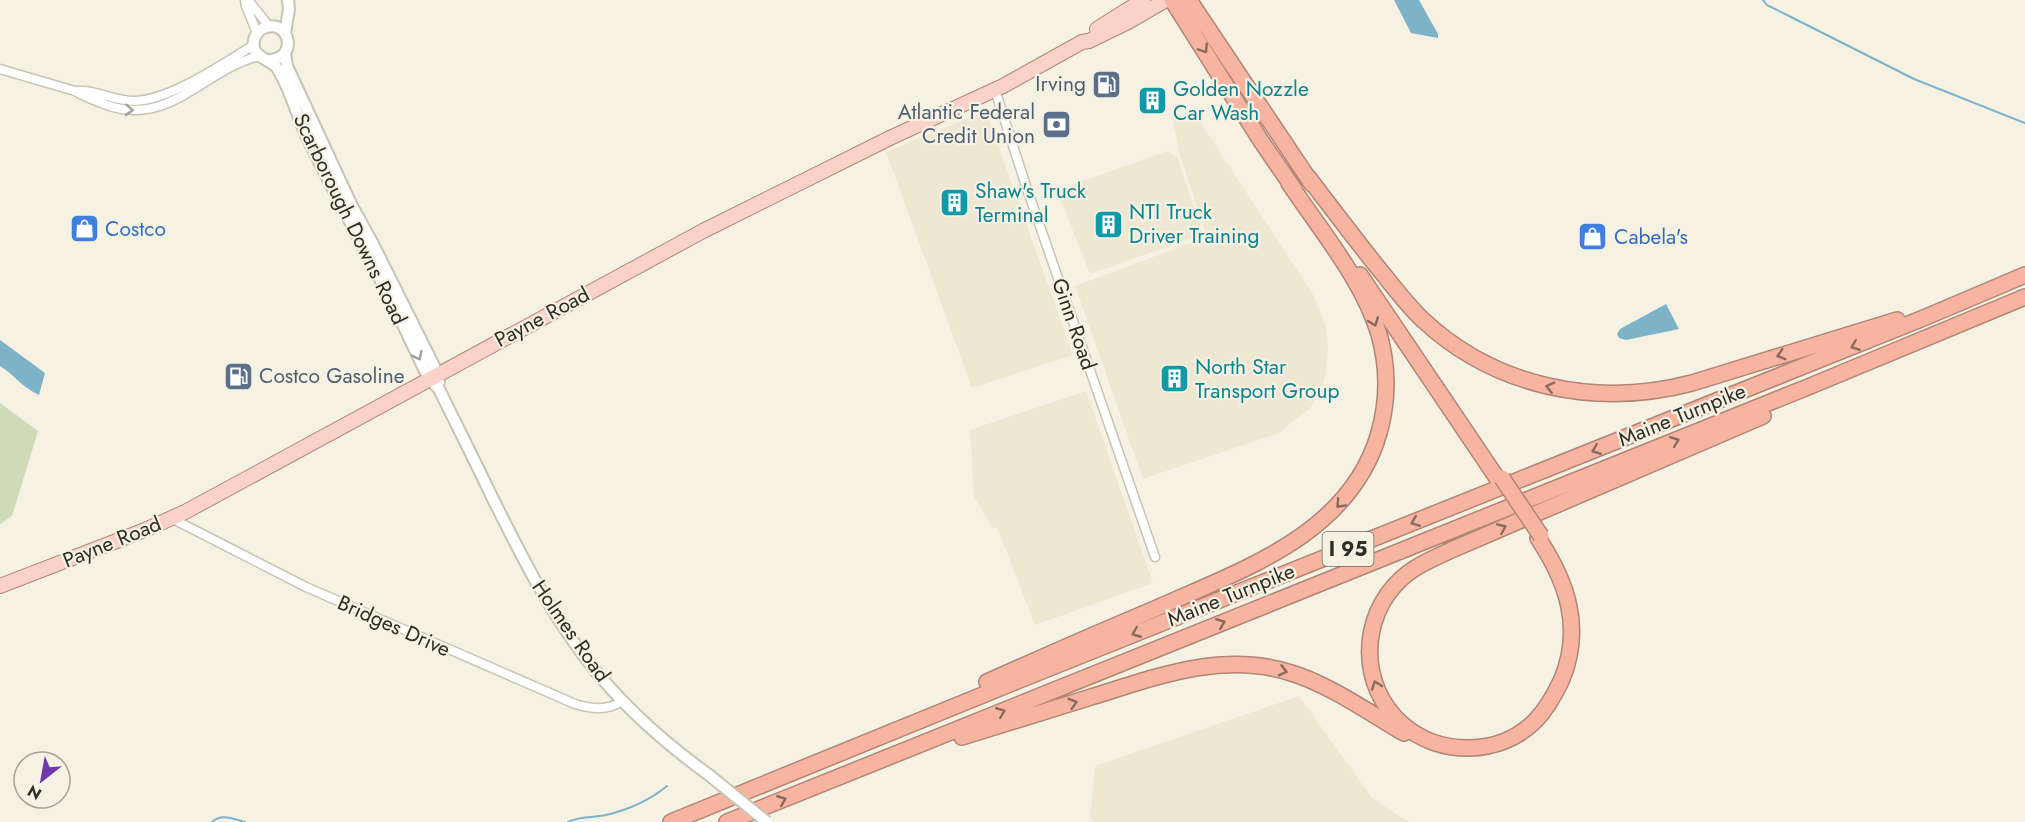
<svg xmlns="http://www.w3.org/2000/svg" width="2025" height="822" viewBox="0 0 2025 822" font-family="Jost,sans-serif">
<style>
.built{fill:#eee7d2}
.green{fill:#cfdab8}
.water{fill:#7db2c9}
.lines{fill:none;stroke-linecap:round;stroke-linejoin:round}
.stream{stroke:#7db2c9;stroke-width:2}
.minor-casing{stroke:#c8c4b5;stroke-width:11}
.tertiary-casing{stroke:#c8c4b5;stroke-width:14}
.primary-casing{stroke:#b08576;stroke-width:16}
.motorway-casing{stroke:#b08576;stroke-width:18}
.minor{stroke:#fff;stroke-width:8}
.tertiary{stroke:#fff;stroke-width:10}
.primary{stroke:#fad2c7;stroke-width:14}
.motorway{stroke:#f6b4a1;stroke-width:15}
.tertiary-bridge-casing{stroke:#c8c4b5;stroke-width:14;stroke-linecap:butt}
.motorway-bridge-casing{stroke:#b08576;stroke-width:18;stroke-linecap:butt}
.tertiary-bridge{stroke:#fff;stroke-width:10}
.motorway-bridge{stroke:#f6b4a1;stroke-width:15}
.oneway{stroke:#896a5e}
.oneway2{stroke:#a1a09e}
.labels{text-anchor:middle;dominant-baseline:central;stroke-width:4.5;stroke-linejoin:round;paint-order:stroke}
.shield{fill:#f6f2e3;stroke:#6b685f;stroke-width:1.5}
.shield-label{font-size:20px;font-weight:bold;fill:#2f2d27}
.service-label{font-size:21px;fill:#4e5e75;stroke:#f6f2e3;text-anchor:end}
.culture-label{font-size:21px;fill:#0d838f;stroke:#f6f2e3;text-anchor:start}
.street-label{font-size:21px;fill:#2f2d27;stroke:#f6f2e3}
.shop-label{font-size:21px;fill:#366cbe;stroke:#f6f2e3;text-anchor:start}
</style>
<rect width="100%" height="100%" fill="#f6f2e3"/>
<path class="built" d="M 986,111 L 1073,355 L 972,388 L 886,152 Z
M 1193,111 L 1314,296 L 1326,327 L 1328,349 L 1326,371 L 1322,388 L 1311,407 L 1279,433 L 1143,479 L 1075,286 L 1207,237 L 1180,155 L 1172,118 Z
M 1168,151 L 1177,158 L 1203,234 L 1090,274 L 1057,190 Z
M 1086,391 L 1153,583 L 1035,625 L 997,527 L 992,528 L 974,496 L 970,430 Z
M 1299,696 L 1372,798 L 1409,822 L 1093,822 L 1090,816 L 1095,766 Z"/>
<path class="green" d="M 0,403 L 38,431 L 12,516 L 0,524 Z"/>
<path class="water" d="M 1394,0 L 1419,0 L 1438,34 L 1438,38 L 1411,33 Z
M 1666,304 L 1679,329 L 1626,340 L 1619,338 L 1617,334 L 1620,329 Z
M 0,340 L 45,373 L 39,395 C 21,387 15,375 0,366 Z"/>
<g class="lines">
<path class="stream" d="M 1763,0 L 1767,5 L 1791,17 L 1914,79 L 2025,123
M 212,822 C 222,813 233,819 245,822
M 568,822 C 579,816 593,818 606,815 C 627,810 650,800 667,786"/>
<defs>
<path id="minor" d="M 245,0 L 246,6 L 257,33
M 248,0 L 269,26
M 0,69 L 75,91 C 84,97 94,100 104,104 C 168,129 203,70 259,56
M 995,90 L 1026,186 L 1155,557
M 75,91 C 95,89 113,101 134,101 C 171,100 222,64 254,45
M 171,518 L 306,587 L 575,704 C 592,709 607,711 622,701"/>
<path id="tertiary" d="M 285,33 L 289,9 L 288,0
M 285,53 L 287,66 L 352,206 L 373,244 L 438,374 L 439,382
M 270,60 C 298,58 290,21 267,27 C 257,29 252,39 254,48 C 257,59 270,59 277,68 C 290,88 296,113 306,135 C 329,183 354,229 379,277 C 397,310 412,345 429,379 L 439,389 C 456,424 474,459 491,495 C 519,551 546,606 584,656 C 619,703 662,741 709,775"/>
<path id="primary" d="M 1097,29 L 1143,0
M 0,586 L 145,530 L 185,512 L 703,231 L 892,137 L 1003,86 L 1082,42 L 1089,41 L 1128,22 L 1166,0"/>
<path id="motorway" d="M 1172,0 L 1261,141 L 1294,189
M 1189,0 L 1312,184
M 1308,177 C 1330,206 1352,235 1375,264 C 1391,283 1405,303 1423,320 C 1496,388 1597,408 1692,383 L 1897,320
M 1360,275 L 1499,481
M 1538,538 C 1567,582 1583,627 1562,679 C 1555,694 1547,709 1535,721 C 1500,756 1440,757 1402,724 C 1359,686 1359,618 1401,579 C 1415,566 1432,559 1449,551 L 1763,416
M 987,682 C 1043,657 1100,632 1157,608 C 1244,569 1350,534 1379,433 C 1388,401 1388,366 1379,334 C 1362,279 1321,231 1289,183
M 962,737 C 1005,724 1047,711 1088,698 C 1153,678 1220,651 1288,672 C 1327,683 1368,712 1404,733
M 671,822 L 1017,681 L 1926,317 L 2025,275
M 727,822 L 1808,387 L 2025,297"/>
</defs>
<use href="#minor" class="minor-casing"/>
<use href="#tertiary" class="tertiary-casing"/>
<use href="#primary" class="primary-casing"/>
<use href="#motorway" class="motorway-casing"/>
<use href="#minor" class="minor"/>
<use href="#tertiary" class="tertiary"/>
<use href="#primary" class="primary"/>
<use href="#motorway" class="motorway"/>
<defs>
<path id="tertiary-bridge" d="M 709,775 L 767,822"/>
<path id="motorway-bridge" d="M 1502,478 L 1541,536"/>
</defs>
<use href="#tertiary-bridge" class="tertiary-bridge-casing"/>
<use href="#motorway-bridge" class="motorway-bridge-casing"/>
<use href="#tertiary-bridge" class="tertiary-bridge"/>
<use href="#motorway-bridge" class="motorway-bridge"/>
</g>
<defs><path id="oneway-chevron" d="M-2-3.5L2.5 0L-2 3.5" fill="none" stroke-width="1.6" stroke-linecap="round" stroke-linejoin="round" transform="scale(1.5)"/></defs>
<g class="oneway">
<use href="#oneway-chevron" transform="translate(1204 49) rotate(57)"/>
<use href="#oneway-chevron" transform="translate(1374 322) rotate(69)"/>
<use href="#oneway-chevron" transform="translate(1855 346) rotate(158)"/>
<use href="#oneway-chevron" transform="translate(1781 355) rotate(163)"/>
<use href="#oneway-chevron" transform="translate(1550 387) rotate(-167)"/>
<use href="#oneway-chevron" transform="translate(1675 441) rotate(-22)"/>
<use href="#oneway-chevron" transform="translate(1596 450) rotate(158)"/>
<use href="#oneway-chevron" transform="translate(1340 504) rotate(133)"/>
<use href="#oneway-chevron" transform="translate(1415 522) rotate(158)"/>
<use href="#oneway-chevron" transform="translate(1502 528) rotate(-23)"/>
<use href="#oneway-chevron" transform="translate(1221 623) rotate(-22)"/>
<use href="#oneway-chevron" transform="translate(1136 633) rotate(158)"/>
<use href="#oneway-chevron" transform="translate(1283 671) rotate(15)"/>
<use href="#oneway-chevron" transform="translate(1376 685) rotate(-110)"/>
<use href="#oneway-chevron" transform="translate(1073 703) rotate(-17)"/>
<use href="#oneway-chevron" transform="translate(1001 712) rotate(-22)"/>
<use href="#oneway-chevron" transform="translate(782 800) rotate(-22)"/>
</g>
<g class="oneway2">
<use href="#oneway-chevron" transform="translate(129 110) rotate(3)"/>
<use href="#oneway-chevron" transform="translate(418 356) rotate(64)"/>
</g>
<defs>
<symbol id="fuel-square" viewBox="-11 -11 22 22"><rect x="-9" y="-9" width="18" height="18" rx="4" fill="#5c6f8a" stroke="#f6f2e3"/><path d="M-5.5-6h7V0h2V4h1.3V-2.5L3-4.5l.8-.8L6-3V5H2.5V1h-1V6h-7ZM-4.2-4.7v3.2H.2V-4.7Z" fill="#fff"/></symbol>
<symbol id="building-square" viewBox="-11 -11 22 22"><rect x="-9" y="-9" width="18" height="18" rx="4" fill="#0f9aa8" stroke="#f6f2e3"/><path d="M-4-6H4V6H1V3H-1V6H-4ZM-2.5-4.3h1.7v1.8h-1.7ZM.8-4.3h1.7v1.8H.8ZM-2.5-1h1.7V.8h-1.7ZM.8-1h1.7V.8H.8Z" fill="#fff"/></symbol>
<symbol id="bank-square" viewBox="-11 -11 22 22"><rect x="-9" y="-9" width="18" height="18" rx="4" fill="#5c6f8a" stroke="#f6f2e3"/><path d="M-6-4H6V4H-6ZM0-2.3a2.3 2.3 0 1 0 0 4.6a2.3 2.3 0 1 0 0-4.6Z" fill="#fff"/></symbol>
<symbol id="shop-square" viewBox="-11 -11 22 22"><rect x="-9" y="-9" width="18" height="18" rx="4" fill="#3f7fe0" stroke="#f6f2e3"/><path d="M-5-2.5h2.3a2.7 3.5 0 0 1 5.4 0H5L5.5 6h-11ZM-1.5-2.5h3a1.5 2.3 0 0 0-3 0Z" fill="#fff"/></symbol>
</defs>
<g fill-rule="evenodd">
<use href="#fuel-square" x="1090" y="68" width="33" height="33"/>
<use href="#building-square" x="1136" y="84" width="33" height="33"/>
<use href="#bank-square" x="1040" y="108" width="33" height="33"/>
<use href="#building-square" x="938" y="186" width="33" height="33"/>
<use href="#building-square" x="1092" y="208" width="33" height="33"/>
<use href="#shop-square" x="68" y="212" width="33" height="33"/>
<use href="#shop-square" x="1576" y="220" width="33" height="33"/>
<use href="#fuel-square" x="222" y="360" width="33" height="33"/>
<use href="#building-square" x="1158" y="362" width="33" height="33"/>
</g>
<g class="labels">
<rect class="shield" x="1322.5" y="532" width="51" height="34" rx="4.5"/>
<g class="shield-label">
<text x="1348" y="549">I 95</text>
</g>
<g class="service-label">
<text x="1086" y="84">Irving</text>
<text x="1035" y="112">Atlantic Federal<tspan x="1035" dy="24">Credit Union</tspan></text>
<text x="259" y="376" text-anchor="start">Costco Gasoline</text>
</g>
<g class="culture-label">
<text x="1173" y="89">Golden Nozzle<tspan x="1173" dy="24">Car Wash</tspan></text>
<text x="975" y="191">Shaw's Truck<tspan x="975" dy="24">Terminal</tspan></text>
<text x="1129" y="212">NTI Truck<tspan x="1129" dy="24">Driver Training</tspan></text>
<text x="1195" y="367">North Star<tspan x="1195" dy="24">Transport Group</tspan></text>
</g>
<g class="street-label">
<text transform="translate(350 219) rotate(64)">Scarborough Downs Road</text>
<text transform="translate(542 317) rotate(-28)">Payne Road</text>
<text transform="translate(1074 324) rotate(71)">Ginn Road</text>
<text transform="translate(1682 415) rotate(-22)">Maine Turnpike</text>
<text transform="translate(112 542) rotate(-22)">Payne Road</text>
<text transform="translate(1231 595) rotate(-22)">Maine Turnpike</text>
<text transform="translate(394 626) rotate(24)">Bridges Drive</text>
<text transform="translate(571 631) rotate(55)">Holmes Road</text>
</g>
<g class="shop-label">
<text x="105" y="229">Costco</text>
<text x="1614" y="237">Cabela's</text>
</g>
</g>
<g transform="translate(42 780) rotate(211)"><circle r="28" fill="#f6f2e3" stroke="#a6a398" stroke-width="1.5"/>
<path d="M0-4.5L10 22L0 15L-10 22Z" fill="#7137ad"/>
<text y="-9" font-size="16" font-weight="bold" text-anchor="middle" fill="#2f2d27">N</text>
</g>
</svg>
